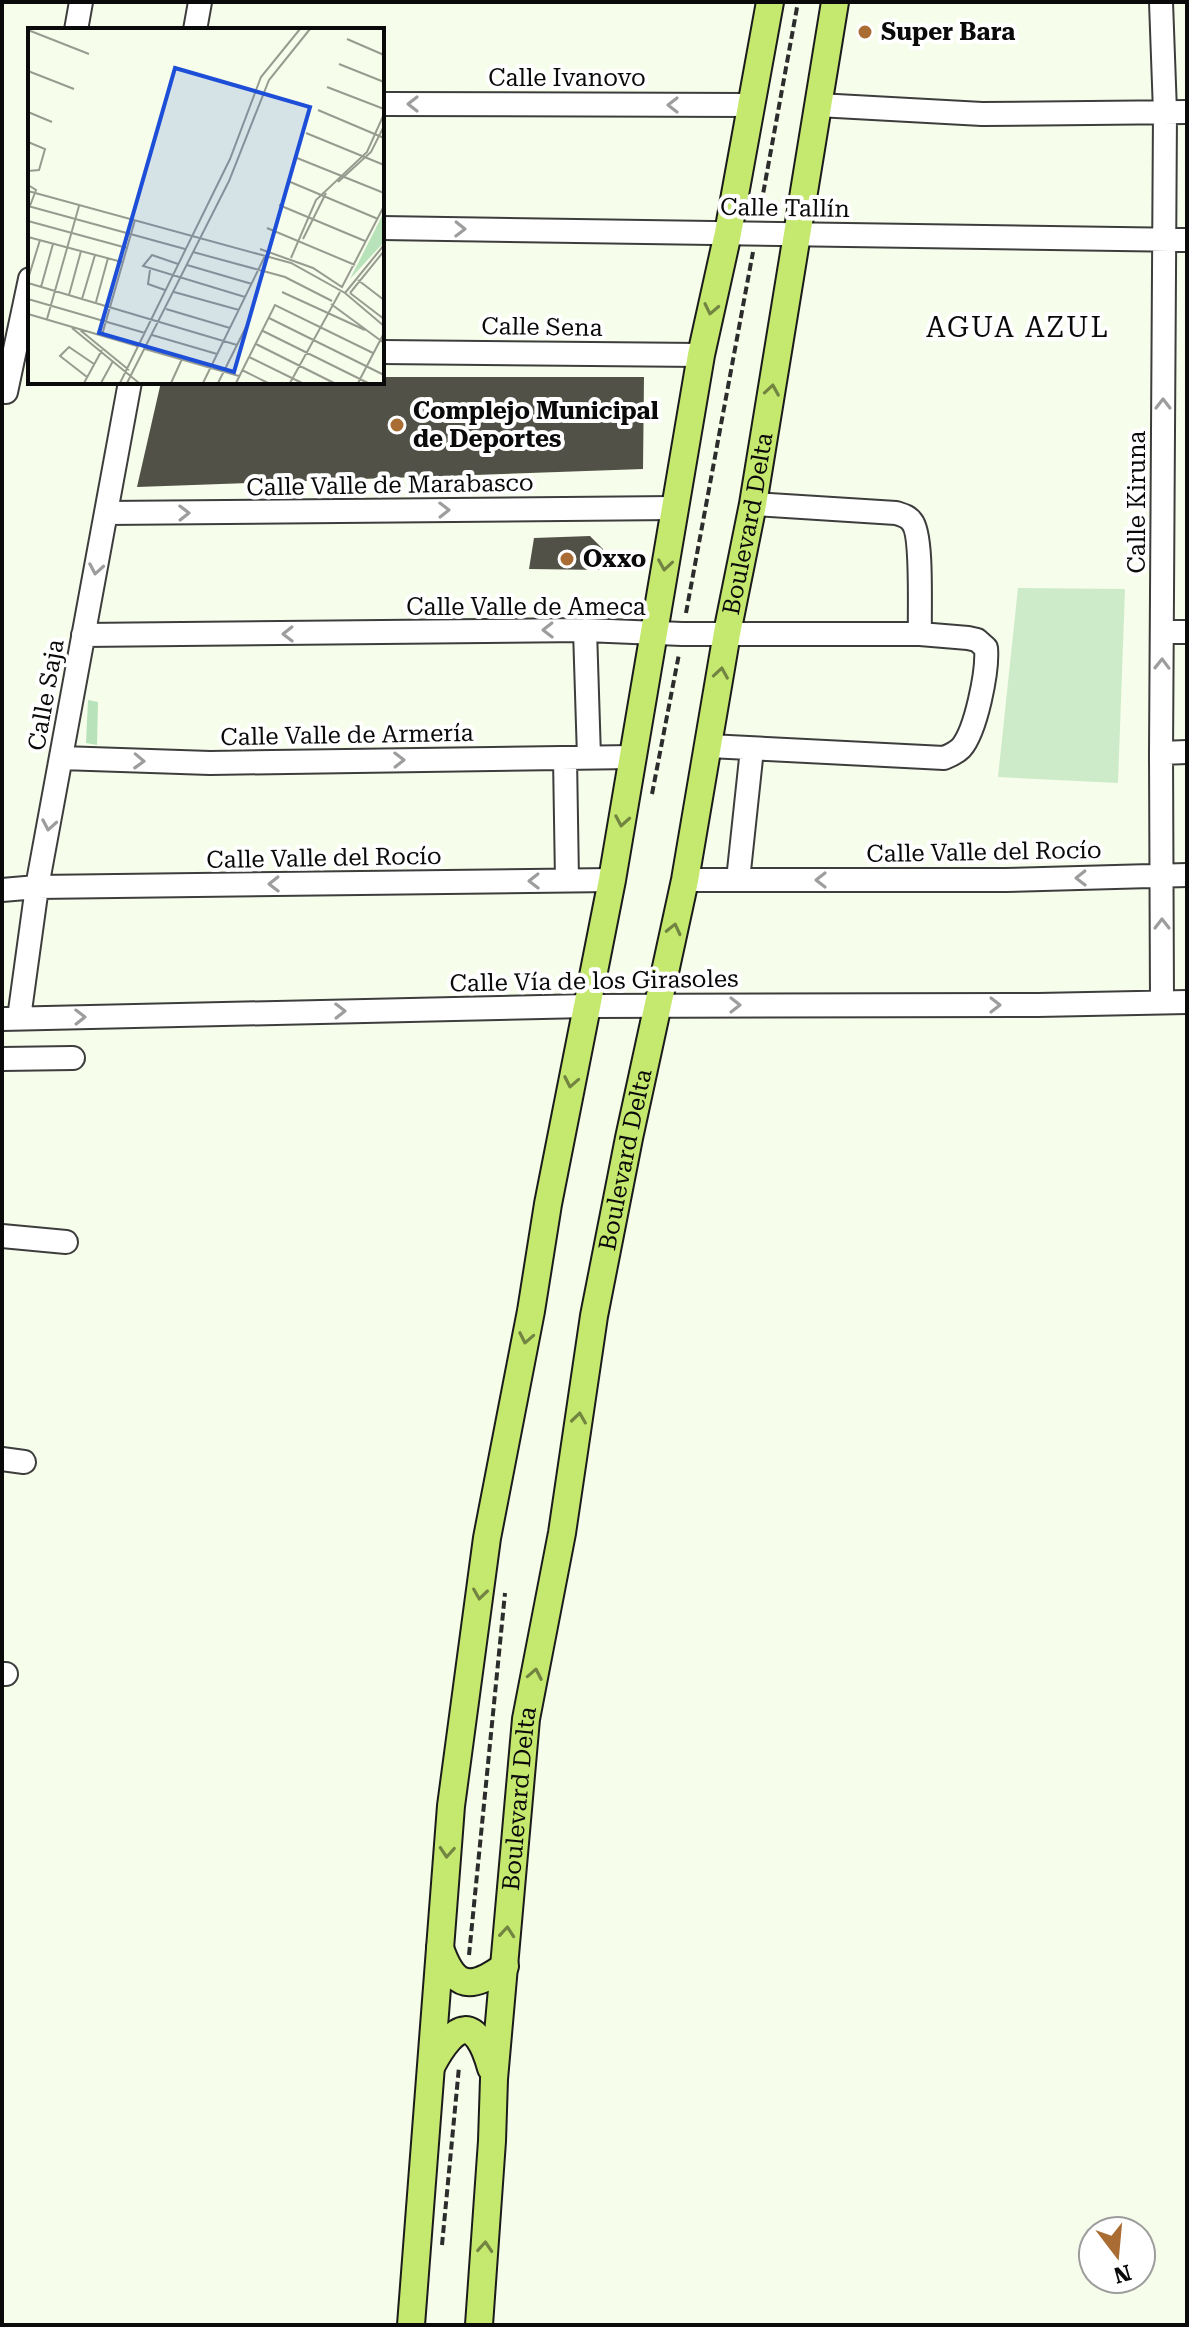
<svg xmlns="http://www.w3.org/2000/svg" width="1189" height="2327" viewBox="0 0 1189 2327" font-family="'Roboto Serif',serif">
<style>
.green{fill:#b8e2b9}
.pitch{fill:#cdebc9}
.building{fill:#525148}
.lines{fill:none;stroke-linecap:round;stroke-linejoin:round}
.minor-casing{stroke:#3d3d3d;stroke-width:26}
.major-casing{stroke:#1b1b1b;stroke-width:30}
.path{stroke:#2c2c2c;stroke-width:4;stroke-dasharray:8 4;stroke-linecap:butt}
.minor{stroke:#fff;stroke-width:22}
.major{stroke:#c5e86e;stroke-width:26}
.oneway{stroke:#9d9d9d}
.oneway2{stroke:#718441}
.poi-dot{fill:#a96d33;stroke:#fff;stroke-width:3}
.labels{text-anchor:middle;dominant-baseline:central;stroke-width:8;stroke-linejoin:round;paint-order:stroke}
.poi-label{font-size:24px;font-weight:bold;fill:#0a0a0a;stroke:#fff;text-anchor:start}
.street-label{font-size:24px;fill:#0a0a0a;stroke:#fff}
.quarter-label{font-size:28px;letter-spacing:2px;fill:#0a0a0a;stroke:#fff}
.inset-road{fill:none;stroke:#989c90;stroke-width:2}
.view{fill:#1d4ed8;fill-opacity:0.15;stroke:#1d4ed8;stroke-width:4}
.inset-edge{fill:none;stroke:#0a0a0a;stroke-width:4}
</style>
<rect width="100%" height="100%" fill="#f6fdea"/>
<path class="green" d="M 88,700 L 98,702 L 97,745 L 86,743 Z"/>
<path class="pitch" d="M 1018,588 L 1125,589 L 1118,783 L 998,777 Z"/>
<path class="building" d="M 382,377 L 644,377 L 643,469 L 137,487 L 161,382 L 382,382 Z
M 590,536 L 603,549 L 603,570 L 529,569 L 534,538 Z"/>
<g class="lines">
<defs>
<path id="minor" d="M 1161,2 L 1165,112 L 1161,753 L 1162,1002
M 76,30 L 81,2
M 195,30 L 200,2
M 382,104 L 751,105
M 818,105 L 982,114 L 1187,112
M 382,228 L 1187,240
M 382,352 L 701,355
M 6,392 L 30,279
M 753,504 L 896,513 C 902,515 908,516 912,522 C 923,535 919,613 920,634
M 106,513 L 675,508
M 585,630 L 589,757
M 1163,632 L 1187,632
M 83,635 L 585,630 L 682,634 L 920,634 L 968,638 L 977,640 L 986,648 C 988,671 976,731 961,748 C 956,753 949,756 944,758 L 709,746
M 1161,753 L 1187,752
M 61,758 L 210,763 L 633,757
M 565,758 L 567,880
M 685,880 L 1005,880 L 1187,875
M 738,880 L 752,749
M 2,890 L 37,887 L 612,880
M 19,1018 L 37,887 L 130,382
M 2,1019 L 587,1006 L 1038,1005 L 1187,1002
M 2,1059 L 73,1058
M 2,1236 L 66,1242
M 2,1459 L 24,1462
M 2,1674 L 6,1674"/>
<g id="major">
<path d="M 440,1948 C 455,1990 471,1990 505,1966"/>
<path d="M 432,2065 C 455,2022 476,2014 491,2068"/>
<path d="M 411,2325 L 451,1806 L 487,1538 L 531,1311 L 548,1204 L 612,880 L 701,355 L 728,233 L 770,2"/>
<path id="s1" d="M 479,2325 L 492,2141 L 494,2079 L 526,1719 L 562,1533 L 594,1316 L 629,1138 L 685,880 L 727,633 L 753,504 L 835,2"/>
</g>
</defs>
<use href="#minor" class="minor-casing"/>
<use href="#major" class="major-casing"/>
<path class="path" d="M 759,216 L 798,2
M 686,613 L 753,252
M 652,794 L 679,654
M 469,1955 L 505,1593
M 442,2245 L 459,2067"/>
<use href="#minor" class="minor"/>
<use href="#major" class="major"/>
</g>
<defs><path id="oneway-chevron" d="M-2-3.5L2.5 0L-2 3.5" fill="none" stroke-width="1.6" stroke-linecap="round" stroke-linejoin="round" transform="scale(2)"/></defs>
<g class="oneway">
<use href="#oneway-chevron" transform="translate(413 104) rotate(-180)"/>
<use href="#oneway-chevron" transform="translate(673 105) rotate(-180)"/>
<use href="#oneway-chevron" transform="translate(460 229) rotate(1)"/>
<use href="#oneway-chevron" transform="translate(1163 404) rotate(-90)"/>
<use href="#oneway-chevron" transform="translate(444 510) rotate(-1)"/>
<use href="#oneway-chevron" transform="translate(184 513) rotate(-1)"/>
<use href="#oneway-chevron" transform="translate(96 569) rotate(100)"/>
<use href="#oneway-chevron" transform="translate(548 630) rotate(179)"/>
<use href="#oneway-chevron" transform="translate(288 634) rotate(179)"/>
<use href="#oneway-chevron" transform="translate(1162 664) rotate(-89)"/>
<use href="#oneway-chevron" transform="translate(399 760) rotate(-1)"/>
<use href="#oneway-chevron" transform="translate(139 761) rotate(2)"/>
<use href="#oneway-chevron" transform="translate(49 825) rotate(100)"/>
<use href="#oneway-chevron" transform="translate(1081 878) rotate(179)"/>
<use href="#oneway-chevron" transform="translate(821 880) rotate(180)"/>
<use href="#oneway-chevron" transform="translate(534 881) rotate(179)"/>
<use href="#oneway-chevron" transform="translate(274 884) rotate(179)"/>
<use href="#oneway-chevron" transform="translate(1162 924) rotate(-90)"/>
<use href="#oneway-chevron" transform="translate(735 1005)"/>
<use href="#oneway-chevron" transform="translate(995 1005)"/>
<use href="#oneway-chevron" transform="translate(340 1011) rotate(-1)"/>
<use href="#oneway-chevron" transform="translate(80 1017) rotate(-1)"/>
</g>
<g class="oneway2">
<use href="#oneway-chevron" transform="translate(711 309) rotate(102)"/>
<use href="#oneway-chevron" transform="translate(772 390) rotate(-81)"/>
<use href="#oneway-chevron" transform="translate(665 565) rotate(99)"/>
<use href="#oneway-chevron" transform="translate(721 673) rotate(-81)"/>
<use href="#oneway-chevron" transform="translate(622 821) rotate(100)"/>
<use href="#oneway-chevron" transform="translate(674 929) rotate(-77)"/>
<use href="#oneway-chevron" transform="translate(571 1082) rotate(101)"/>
<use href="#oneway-chevron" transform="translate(526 1338) rotate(101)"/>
<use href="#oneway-chevron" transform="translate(579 1418) rotate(-82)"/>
<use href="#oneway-chevron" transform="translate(480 1594) rotate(98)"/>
<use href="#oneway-chevron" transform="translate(535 1674) rotate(-79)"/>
<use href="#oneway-chevron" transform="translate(447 1852) rotate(94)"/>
<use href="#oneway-chevron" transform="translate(507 1932) rotate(-85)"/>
<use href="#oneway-chevron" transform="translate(485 2247) rotate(-86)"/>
</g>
<g class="poi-dot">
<circle cx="865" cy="32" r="8"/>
<circle cx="397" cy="425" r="8"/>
<circle cx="567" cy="559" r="8"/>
</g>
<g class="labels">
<g class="poi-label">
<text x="881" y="32">Super Bara</text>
<text x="413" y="411">Complejo Municipal<tspan x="413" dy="28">de Deportes</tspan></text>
<text x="583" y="559">Oxxo</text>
</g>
<g class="street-label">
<text x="567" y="78">Calle Ivanovo</text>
<text transform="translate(785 208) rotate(1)">Calle Tallín</text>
<text transform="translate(542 327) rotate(1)">Calle Sena</text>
<text transform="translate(390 485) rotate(-1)">Calle Valle de Marabasco</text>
<text transform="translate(1137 502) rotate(-90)">Calle Kiruna</text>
<text stroke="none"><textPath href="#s1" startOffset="1824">Boulevard Delta</textPath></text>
<text x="526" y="607">Calle Valle de Ameca</text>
<text transform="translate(46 695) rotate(-80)">Calle Saja</text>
<text transform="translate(347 735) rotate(-1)">Calle Valle de Armería</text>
<text transform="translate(984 852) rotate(-1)">Calle Valle del Rocío</text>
<text transform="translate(324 858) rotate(-1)">Calle Valle del Rocío</text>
<text transform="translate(594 981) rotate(-1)">Calle Vía de los Girasoles</text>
<text stroke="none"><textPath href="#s1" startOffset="1176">Boulevard Delta</textPath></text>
<text stroke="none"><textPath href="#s1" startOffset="528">Boulevard Delta</textPath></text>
</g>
<g class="quarter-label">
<text x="1018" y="327">AGUA AZUL</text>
</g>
</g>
<g transform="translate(28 28)">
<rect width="356" height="356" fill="#f6fdea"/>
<path d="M 356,184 L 356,214 L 322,251 Z" fill="#b8e2b9"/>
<path class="inset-road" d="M 0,2 L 61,26M 319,11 L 356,27M 311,36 L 356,54M 0,43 L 46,61M 299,59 L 356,81M 290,82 L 356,110M 0,84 L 24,94M 278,105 L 356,137M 0,114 L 17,121 L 11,142 L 0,143M 269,130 L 356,165M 260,153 L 350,191M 310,154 L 343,124 L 356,98M 0,157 L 8,162 L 0,183M 0,163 L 263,235 L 317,265 L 356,298M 251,177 L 337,213M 0,178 L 157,221M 0,193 L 99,220M 239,200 L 327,237M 0,209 L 94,234M 275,211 L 298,165M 232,221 L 285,240 L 314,259 L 356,178M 165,224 L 257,249 L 304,273M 263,230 L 288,172 L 339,124 L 356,86M 150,236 L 124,227 L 115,238 L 217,269M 159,237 L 224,256M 122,242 L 120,256 L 137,262M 0,251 L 12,212M 330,252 L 356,272M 0,255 L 209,317M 13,259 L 25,216M 146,264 L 211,282M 254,264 L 337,302M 317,265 L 356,217M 322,265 L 356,223M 322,265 L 356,291M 41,267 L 53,223M 0,271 L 117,305M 54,271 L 67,227M 68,274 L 80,230M 303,276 L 356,315M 138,281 L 202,300M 0,286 L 109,318M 241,290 L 356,347M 19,291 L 51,178M 44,300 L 111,355M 52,302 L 101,342M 235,303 L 340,355M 74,307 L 107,192M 124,307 L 189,326M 228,316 L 306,355M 117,321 L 211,348M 221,329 L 274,355M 214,342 L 240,355M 59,349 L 32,328 L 41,319 L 66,336M 56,355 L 74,322M 73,355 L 85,333M 92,355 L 202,131 L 233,49 L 272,1M 99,355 L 201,153 L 241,52 L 282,1M 143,355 L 154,331M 175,355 L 237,228M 190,355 L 218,299M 208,355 L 247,277 L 345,325M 262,355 L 312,264M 330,355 L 356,305"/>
<path class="view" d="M 147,40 L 282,79 L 206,344 L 71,305 Z"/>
<rect width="356" height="356" class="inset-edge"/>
</g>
<rect width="1189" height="2327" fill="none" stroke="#0a0a0a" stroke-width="8"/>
<g transform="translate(1117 2255) rotate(164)"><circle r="38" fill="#ffffff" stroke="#9d9d9d" stroke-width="2"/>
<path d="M0-6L14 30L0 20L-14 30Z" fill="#a96d33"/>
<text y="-12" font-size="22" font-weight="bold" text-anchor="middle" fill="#0a0a0a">N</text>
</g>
</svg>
